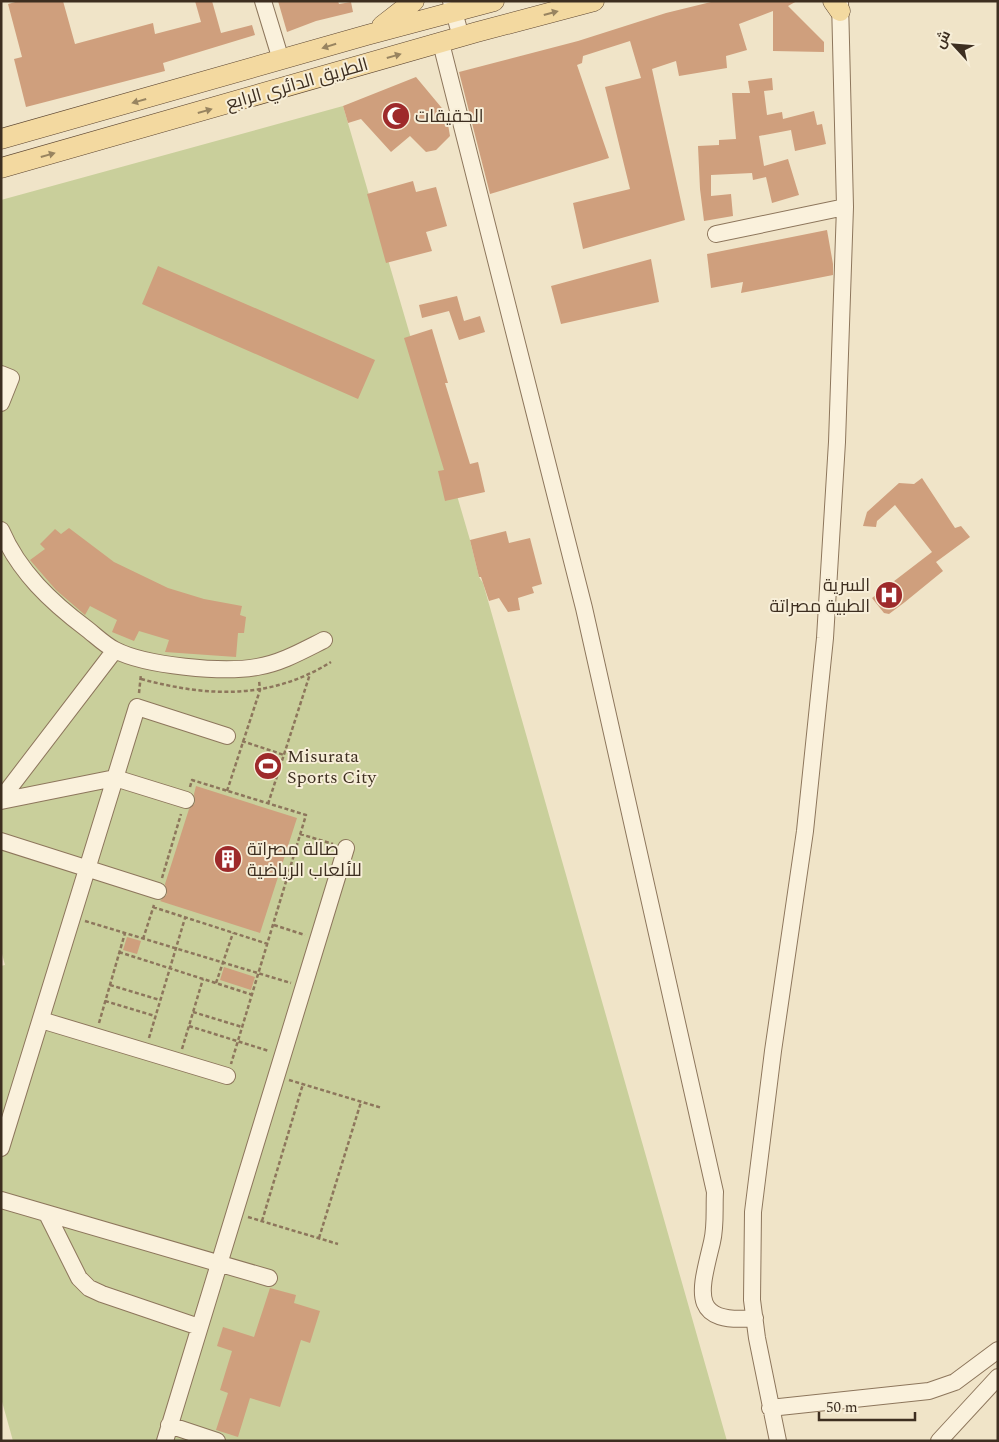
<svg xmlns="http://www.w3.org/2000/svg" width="999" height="1442" viewBox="0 0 999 1442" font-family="Spectral,Cairo,serif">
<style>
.green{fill:#c9cf9b}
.building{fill:#cf9f7d}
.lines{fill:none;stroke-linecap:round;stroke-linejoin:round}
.minor-casing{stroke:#8d765c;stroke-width:18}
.major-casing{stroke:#5b4430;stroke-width:21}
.path{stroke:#8d765c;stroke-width:2.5;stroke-dasharray:4 2.5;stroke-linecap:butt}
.minor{stroke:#faf1dc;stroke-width:16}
.major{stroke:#f3d9a0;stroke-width:20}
.oneway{fill:#988460}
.labels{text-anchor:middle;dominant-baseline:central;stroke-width:4;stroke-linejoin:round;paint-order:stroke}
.street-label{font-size:18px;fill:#3d2e20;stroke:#f7eed8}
.poi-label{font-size:18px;fill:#3d2e20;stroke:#f7eed8;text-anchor:start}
</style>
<rect width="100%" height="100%" fill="#f0e4c8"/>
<path class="green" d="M 343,106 L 470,540 L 479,577 L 483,583 L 727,1441 L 13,1441 L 1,1398 L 1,966 L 5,965 L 1,950 L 1,200 Z"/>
<path class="building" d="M 19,1 L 63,1 L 75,44 L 153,23 L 155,34 L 201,22 L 195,1 L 212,1 L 221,33 L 252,25 L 255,35 L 163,63 L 165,71 L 26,107 L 14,59 L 22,57 L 8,4 Z
M 278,1 L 338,1 L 339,4 L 351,2 L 353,12 L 316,21 L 287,32 Z
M 715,1 L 797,1 L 788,6 L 824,42 L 824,52 L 773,51 L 773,11 L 739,24 L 747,50 L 726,56 L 727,68 L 679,76 L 676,61 L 652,69 L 685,220 L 583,249 L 573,203 L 630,189 L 605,87 L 641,78 L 630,41 L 583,56 L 582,63 L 577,65 L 609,158 L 490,194 L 459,72 L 578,41 L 666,13 Z
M 416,77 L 446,113 L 450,136 L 436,150 L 426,152 L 410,136 L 391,152 L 361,119 L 348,123 L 343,106 Z
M 772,78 L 773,90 L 764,91 L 767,115 L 782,112 L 783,119 L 814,111 L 817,125 L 822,124 L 826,144 L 795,151 L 791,130 L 759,136 L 764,166 L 788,159 L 799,195 L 772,203 L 766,177 L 753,180 L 752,173 L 711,175 L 711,196 L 731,194 L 733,216 L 704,221 L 700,189 L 698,146 L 719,145 L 719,140 L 736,139 L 732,93 L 750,93 L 748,81 Z
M 413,181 L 416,192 L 436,187 L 447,226 L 426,232 L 432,251 L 386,263 L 367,194 Z
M 827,230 L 833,264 L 833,275 L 741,293 L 743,282 L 711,288 L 707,254 Z
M 651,259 L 659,302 L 561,324 L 551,286 Z
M 158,266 L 375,360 L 358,399 L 142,304 Z
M 457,296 L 464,321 L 480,316 L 485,332 L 459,340 L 449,311 L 422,318 L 419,305 Z
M 432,329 L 448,383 L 445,383 L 470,464 L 478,462 L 485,492 L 445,501 L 438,471 L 444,470 L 404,338 Z
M 922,478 L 955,528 L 961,526 L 970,537 L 936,562 L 943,571 L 905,602 L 889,614 L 884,613 L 872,598 L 932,552 L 895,505 L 877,521 L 876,527 L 863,526 L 867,512 L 899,483 L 914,484 Z
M 69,528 L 114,562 L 168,588 L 204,599 L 242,606 L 240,615 L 246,617 L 244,633 L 238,633 L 236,657 L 165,652 L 169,640 L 139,631 L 134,641 L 112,632 L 117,620 L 90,606 L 85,615 L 56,590 L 30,560 L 45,549 L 40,544 L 55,529 L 61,534 Z
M 506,531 L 509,543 L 530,538 L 542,584 L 532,587 L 534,593 L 518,598 L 520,610 L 508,612 L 499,598 L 489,601 L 481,577 L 479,577 L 470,540 Z
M 196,786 L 297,818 L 260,933 L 160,901 L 167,894 L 165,884 L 189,809 L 195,803 L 194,794 Z
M 127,937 L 141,941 L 137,954 L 123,950 Z
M 224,967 L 255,977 L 251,990 L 220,980 Z
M 270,1288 L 296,1295 L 294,1303 L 320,1311 L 310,1343 L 301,1340 L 280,1407 L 250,1398 L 238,1437 L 216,1430 L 228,1393 L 220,1390 L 232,1351 L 217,1346 L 223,1327 L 254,1337 Z"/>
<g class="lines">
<defs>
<path id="minor" d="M 263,1 L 281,60
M 451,1 L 461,37
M 441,43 L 584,608 L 715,1192 C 714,1208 716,1226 712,1242 C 701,1289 687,1325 755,1318
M 716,234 L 845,207
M 1,374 L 11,378 L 1,403
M 1,530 C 19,572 51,602 87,629 C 96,636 105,645 115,650 C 146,666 223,673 257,667 C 281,663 302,651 324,640
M 1,799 L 115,650
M 1,801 L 115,778 L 186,800
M 1,841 L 158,891
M 41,1020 L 227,1076
M 1,1148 L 137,707 L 227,736
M 1,1200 L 269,1278
M 47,1214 L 79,1278 L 89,1288 L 102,1294 L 199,1327
M 770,1408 L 929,1391 L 955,1382 L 998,1350
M 169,1425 L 217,1441
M 165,1441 L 346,848
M 778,1441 L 757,1338 L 752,1300 L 753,1212 L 773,1051 L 805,831 L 825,638 L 837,442 L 845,207 L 840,1
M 939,1441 L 998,1377"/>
<path id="major" d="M 833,1 L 840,11
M 382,26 L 414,1
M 1,139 L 367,35 L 494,1
M 1,168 L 477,32 L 594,1"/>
</defs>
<use href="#minor" class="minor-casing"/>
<use href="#major" class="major-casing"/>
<path class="path" d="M 141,679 C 208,697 270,700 331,662
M 139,693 L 141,674
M 242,741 L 284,755
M 190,787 L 192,780 L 306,815 L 231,1064
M 227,791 L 260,690 L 259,680
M 268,804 L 310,674
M 300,834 L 333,844
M 162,878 L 181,814
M 153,907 L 268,944
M 85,921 L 291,983
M 274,925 L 305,935
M 143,939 L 154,905
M 119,952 L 253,995
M 216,983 L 233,933
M 110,985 L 160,1000
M 105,1001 L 155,1016
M 193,1012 L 242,1027
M 99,1023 L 125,933
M 189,1026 L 269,1051
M 149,1038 L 185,918
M 182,1049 L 203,979
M 289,1080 L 382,1108
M 248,1217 L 338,1244
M 262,1221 L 303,1084
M 319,1238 L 361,1102"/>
<use href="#minor" class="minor"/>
<use href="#major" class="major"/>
</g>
<defs><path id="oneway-solid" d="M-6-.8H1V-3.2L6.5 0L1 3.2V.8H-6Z" transform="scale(1.25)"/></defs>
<g class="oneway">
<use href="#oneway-solid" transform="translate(551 13) rotate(-15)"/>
<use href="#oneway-solid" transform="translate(329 46) rotate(163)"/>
<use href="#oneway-solid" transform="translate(394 56) rotate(-16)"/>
<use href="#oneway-solid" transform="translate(139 101) rotate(164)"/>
<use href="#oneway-solid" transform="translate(205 111) rotate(-16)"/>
<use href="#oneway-solid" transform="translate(48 155) rotate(-16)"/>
</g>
<defs>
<symbol id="mosque-disc" viewBox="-11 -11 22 22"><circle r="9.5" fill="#9e2a2b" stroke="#f7eed8"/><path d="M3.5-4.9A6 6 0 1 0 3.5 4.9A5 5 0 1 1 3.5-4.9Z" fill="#fff"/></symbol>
<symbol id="hospital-disc" viewBox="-11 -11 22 22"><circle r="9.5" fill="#9e2a2b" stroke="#f7eed8"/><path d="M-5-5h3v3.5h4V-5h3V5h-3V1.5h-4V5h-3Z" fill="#fff"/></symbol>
<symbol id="stadium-disc" viewBox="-11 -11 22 22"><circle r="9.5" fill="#9e2a2b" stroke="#f7eed8"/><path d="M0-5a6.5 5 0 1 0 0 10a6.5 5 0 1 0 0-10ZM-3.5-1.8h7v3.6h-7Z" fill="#fff"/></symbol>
<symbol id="building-disc" viewBox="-11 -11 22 22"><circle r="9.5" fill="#9e2a2b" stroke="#f7eed8"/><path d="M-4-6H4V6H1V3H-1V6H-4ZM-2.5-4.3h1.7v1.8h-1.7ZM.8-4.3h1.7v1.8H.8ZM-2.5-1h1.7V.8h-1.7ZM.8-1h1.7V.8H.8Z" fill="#fff"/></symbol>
</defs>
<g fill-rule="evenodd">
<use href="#mosque-disc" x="380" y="100" width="32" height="32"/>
<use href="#hospital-disc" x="873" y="579" width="32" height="32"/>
<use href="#stadium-disc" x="252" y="750" width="32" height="32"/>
<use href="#building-disc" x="212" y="843" width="32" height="32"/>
</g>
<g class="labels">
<g class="street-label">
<text transform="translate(297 84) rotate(-16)">الطريق الدائري الرابع</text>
</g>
<g class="poi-label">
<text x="415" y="116">الحقيقات</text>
<text x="870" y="585" text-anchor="end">السرية<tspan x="870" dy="21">الطبية مصراتة</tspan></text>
<text x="287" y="756">Misurata<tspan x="287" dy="21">Sports City</tspan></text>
<text x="247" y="849">صالة مصراتة<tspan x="247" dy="21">للألعاب الرياضية</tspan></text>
</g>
</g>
<rect width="999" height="1442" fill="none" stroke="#3d2e20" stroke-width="5"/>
<g transform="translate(954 45) rotate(296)" stroke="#f7eed8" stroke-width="4" paint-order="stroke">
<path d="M0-4L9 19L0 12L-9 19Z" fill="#3d2e20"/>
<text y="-8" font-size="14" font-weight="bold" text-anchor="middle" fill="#3d2e20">ش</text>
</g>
<path d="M819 1412v8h96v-8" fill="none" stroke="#3d2e20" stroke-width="2.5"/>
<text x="826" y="1412" font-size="15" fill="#3d2e20" stroke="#f7eed8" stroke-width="4" paint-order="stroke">50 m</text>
</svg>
